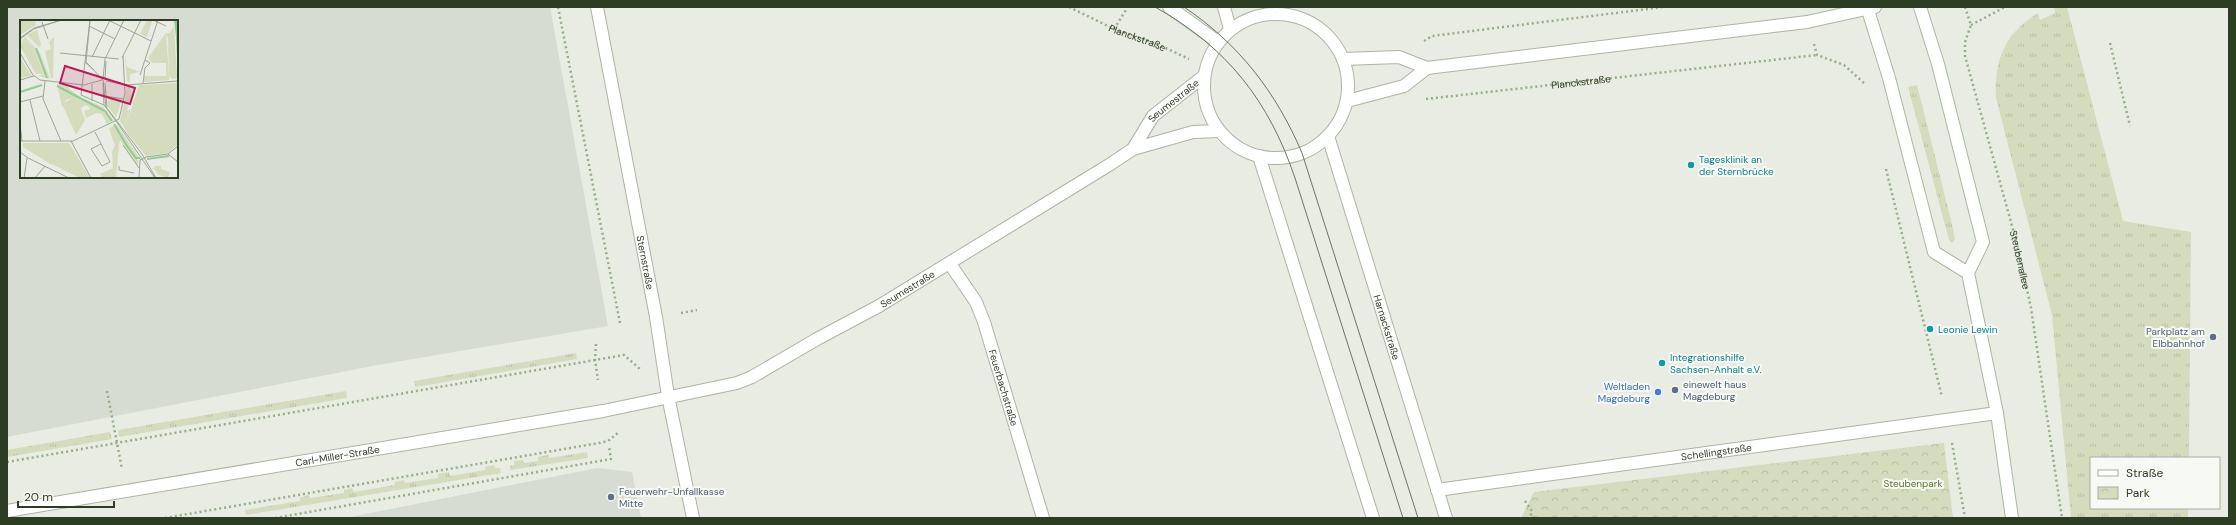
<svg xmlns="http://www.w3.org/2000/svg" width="2236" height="525" viewBox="0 0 2236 525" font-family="'DM Sans',sans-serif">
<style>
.built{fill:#d7dcd2;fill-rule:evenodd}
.grass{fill:url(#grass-tufts)}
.park{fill:url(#park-crowns)}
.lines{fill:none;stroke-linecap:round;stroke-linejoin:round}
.service-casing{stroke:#acb4a6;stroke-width:14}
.minor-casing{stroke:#acb4a6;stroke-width:14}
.secondary-casing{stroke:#abb7a2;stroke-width:14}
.path{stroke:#94ae86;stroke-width:2.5;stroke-dasharray:2 3;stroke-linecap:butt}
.service{stroke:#fff;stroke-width:12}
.minor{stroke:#fff;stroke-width:12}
.secondary{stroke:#fff;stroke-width:12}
.tram{stroke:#67785f;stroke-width:1}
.culture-dot{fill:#0f9aa8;stroke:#f7f9f4;stroke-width:1.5}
.service-dot{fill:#5c6f8a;stroke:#f7f9f4;stroke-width:1.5}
.shop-dot{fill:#3f7fe0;stroke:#f7f9f4;stroke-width:1.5}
.labels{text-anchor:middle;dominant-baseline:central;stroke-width:4;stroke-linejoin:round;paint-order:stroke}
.street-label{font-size:10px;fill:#2c3d24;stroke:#f7f9f4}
.culture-label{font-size:10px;fill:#0d838f;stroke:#f7f9f4;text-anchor:start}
.service-label{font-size:10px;fill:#4e5e75;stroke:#f7f9f4;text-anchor:start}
.shop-label{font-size:10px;fill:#366cbe;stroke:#f7f9f4;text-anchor:end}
.park-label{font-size:10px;fill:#5b7131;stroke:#f7f9f4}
.inset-river{fill:none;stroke:#8fcd96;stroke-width:2}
.inset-road{fill:none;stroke:#9da697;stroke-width:1}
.view{fill:#c2185b;fill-opacity:0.15;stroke:#c2185b;stroke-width:2}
.inset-edge{fill:none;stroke:#2c3d24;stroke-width:2}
</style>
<defs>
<pattern id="grass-tufts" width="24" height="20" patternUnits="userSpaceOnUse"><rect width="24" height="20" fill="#d5dcbe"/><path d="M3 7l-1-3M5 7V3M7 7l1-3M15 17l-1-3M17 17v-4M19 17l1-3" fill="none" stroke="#b7bea3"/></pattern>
<pattern id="park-crowns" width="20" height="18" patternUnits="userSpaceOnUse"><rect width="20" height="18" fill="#d5dcbe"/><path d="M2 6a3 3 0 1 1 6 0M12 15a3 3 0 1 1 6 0" fill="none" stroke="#b7bea3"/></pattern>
</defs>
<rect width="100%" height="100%" fill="#e8ece3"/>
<path class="built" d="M 7,7 L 550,7 L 608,326 L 378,365 L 7,437 ZM 21,21 L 177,21 L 177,177 L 21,177 Z
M 597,468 L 632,472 L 641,518 L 345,518 Z"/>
<path class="grass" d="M 2054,7 L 2067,7 L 2123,221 L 2191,232 L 2189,458 L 2091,458 L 2091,508 L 2188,508 L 2188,518 L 2071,518 L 2052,315 L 1996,98 C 1994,60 2005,33 2038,13 L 2040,20 L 2055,13 Z
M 1917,85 L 1951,220 L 1955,239 L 1952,243 L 1949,240 L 1908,87 Z
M 576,353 L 577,359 L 416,387 L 414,381 Z
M 346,391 L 347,398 L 119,437 L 118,430 Z
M 110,432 L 112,439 L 7,457 L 7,450 Z
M 587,452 L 588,458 L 510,470 L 510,466 L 514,465 L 514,461 L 523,460 L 524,463 L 538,461 L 538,457 L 548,455 L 549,458 Z
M 494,465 L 495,468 L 500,468 L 501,473 L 246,515 L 245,510 L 300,501 L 300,498 L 309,495 L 310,498 L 344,493 L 344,490 L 352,488 L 354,492 L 395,485 L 395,482 L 404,480 L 405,483 L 438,478 L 438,474 L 449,472 L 450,476 L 485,470 L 485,467 Z"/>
<path class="park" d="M 1944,443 L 1953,518 L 1521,518 L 1534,492 Z"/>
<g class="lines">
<defs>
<path id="service" d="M 1169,7 L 1218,42"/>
<g id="minor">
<path id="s4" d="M 597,7 L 656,317 L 668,396 L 693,518"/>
<path d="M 1224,7 L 1230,29"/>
<circle cx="1276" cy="86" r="72"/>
<path d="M 1343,59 L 1399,57 L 1427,68 L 1807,22 L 1875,7"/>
<path d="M 1347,101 L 1404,86 L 1427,68"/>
<path id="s5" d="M 1328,136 L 1446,518"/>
<path id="s6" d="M 1133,149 L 1153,116 L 1204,76"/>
<path d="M 1259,156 L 1373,518"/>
<path id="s7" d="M 950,264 L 976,302 L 984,322 L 1043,518"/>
<path id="s8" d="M 1437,490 L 1997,413"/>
<path id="s9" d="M 7,511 L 603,411 L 737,383 L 752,377 L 817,339 L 879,306 L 1109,165 L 1133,149 L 1193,132 L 1219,131"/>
</g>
<path id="secondary" d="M 1867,7 L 1889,78 L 1934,252 L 1968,273
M 1920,7 L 1938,64 L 1983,242 L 1968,273 L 1997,413 L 2012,518"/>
</defs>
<use href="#service" class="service-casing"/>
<use href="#minor" class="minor-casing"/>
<use href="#secondary" class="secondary-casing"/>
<g class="path">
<path d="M 558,7 L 620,323"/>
<path id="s1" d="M 1069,7 L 1114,29 L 1157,44 L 1189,59"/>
<path id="s2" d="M 1965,7 L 1971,25 L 1965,42 L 1965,56 L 2017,244 L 2031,308 L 2062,518"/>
<path d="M 1971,25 L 2005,7"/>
<path d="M 1114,29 L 1126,10"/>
<path d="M 1424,41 L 1432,36 L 1663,7"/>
<path d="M 2110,43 L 2130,126"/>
<path d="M 1814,44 L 1817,55 L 1844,65 L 1865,84"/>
<path id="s3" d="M 1426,99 L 1817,55"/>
<path d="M 1886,169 L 1942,397"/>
<path d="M 681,313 L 697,310"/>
<path d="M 596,344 L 595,360 L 598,380"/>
<path d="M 107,391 L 122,469"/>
<path d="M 1952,443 L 1965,518"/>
<path d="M 7,462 L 624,355 L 640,369"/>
<path d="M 1525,501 L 1532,511 L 1530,518"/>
<path d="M 165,518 L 599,443 L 608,441 L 619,432"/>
<path d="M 275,518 L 611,459 L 609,446"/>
<path d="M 1868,518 L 1875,518"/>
</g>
<use href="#service" class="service"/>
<use href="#minor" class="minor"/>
<use href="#secondary" class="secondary"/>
<path class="tram" d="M 1155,7 C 1227,47 1269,101 1295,178 L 1403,518
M 1184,7 C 1239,44 1276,92 1302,153 L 1418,518"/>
</g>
<g class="culture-dot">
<circle cx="1691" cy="165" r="4"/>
<circle cx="1930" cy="329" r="4"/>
<circle cx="1662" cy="363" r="4"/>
</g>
<g class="service-dot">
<circle cx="2213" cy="337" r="4"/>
<circle cx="1675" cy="390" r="4"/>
<circle cx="611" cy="497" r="4"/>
</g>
<circle class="shop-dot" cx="1658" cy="392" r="4"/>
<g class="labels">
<g class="street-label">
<text stroke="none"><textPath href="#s1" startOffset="75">Planckstraße</textPath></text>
<text stroke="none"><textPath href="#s3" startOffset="156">Planckstraße</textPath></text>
<text stroke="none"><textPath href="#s6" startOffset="64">Seumestraße</textPath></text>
<text stroke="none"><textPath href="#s2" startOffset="262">Steubenallee</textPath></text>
<text stroke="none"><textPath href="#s4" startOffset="260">Sternstraße</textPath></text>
<text stroke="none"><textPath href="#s9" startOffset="936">Seumestraße</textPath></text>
<text stroke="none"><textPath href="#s5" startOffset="200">Harnackstraße</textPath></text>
<text stroke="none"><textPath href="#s7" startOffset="136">Feuerbachstraße</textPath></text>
<text stroke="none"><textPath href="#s8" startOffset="282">Schellingstraße</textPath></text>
<text stroke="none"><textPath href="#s9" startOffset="335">Carl-Miller-Straße</textPath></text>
</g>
<g class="culture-label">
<text x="1699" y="159">Tagesklinik an<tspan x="1699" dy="12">der Sternbrücke</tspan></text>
<text x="1938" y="329">Leonie Lewin</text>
<text x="1670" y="357">Integrationshilfe<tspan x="1670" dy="12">Sachsen-Anhalt e.V.</tspan></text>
</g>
<g class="service-label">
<text x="2205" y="331" text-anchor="end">Parkplatz am<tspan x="2205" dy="12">Elbbahnhof</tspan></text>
<text x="1683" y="384">einewelt haus<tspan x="1683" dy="12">Magdeburg</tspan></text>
<text x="619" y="491">Feuerwehr-Unfallkasse<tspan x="619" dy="12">Mitte</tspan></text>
</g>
<g class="shop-label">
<text x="1650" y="386">Weltladen<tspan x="1650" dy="12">Magdeburg</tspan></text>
</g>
<g class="park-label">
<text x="1913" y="483">Steubenpark</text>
</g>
</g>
<g transform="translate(20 20)">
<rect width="158" height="158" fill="#e8ece3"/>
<path d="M 127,0 L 132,1 L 127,17 L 120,14 ZM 154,6 L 157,58 L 153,59 L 150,12 ZM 146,13 L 150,13 L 153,59 L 149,57 L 149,60 L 124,62 L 124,56 L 149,56 L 148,19 ZM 5,17 L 20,33 L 30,59 L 18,56 L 24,54 L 23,50 L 13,27 L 6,20 L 0,24 ZM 105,34 L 107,47 L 120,52 L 110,54 L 110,63 L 107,61 ZM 110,66 L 111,75 L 107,91 L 111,89 L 104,107 L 100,101 L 107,68 ZM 95,125 L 99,125 L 96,158 L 82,158 L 80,154 L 93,148 L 92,132 ZM 135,146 L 141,146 L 141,149 L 150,152 L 148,158 L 139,155 L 133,148 Z" fill="#d5dcbe"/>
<path d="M 146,13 L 149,56 L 146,56 L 146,43 L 132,43 L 128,38 Z" fill="#d5dcbe"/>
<path d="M 0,0 L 15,0 L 16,5 L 0,15 ZM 0,37 L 12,56 L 11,56 L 0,58 ZM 158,63 L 158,124 L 148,133 L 126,136 L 108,114 L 119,100 L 111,90 L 119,65 ZM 37,64 L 45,65 L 61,78 L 83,87 L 93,100 L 87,104 L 82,94 L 77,93 L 66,98 L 64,91 L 70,89 L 69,87 L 65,85 L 61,88 L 53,78 L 46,80 L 42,87 ZM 88,77 L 102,79 L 96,97 L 88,87 ZM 97,105 L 118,136 L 118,147 L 100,120 L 99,125 L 95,125 L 93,121 L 89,108 Z" fill="#d5dcbe"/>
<path d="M 17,10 L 21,25 L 19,27 L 7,15 ZM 34,17 L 33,58 L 31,58 L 25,31 L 31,29 L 29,22 ZM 5,20 L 13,27 L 24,54 L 16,54 L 0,26 ZM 53,78 L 58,81 L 65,100 L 56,115 L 42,84 ZM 111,90 L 119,100 L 118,105 L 115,111 L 108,114 L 104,107 ZM 3,123 L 49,123 L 70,158 L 60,158 L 27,142 L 3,127 Z" fill="#d5dcbe"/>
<path d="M 154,0 L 158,0 L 158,55 L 156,17 Z" fill="#8fcd96"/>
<path class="inset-river" d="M 16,28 L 27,58M 37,66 L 85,91 L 92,101M 0,72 L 22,65M 94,104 L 107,126 L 116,138 L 120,138M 127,139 L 149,136"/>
<path class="inset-road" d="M 70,0 L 61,75 L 84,85 L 96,101M 70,0 L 66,42 L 83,60 L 86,87 L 122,134 L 136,158M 88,0 L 131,21M 133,0 L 146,6M 22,2 L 28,19M 69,6 L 95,19M 0,18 L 14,8 L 42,0M 0,19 L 14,9 L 41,0M 0,33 L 13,55 L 20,60 L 64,65 L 82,60M 40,33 L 99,39M 72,37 L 90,0M 102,38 L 121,0M 65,42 L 74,50M 120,55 L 138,0M 83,59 L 85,39 L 104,0M 85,59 L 86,41M 0,60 L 14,56M 25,61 L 23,79 L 41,121M 86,61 L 106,65 L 158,61M 83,63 L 84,85M 85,63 L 87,87M 123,63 L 125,48 L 130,43 L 125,40M 72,64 L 72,81M 85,76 L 104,79M 10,80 L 20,121M 0,82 L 23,76M 96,101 L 135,158M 0,104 L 2,121M 75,112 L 90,142 L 82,146 L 71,129 L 81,124M 0,121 L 53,121 L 99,99 L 105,73 L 103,36M 51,121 L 71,158M 103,125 L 119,148M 0,132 L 8,138 L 49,158M 148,134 L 158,142M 99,146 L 99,150 L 114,153M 4,158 L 7,138M 15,158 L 25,146M 119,158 L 120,140 L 126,137 L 148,134 L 158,126"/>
<path class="view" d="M 45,46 L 115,68 L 110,84 L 40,63 Z"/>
<rect width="158" height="158" class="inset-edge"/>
</g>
<rect width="2236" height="525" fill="none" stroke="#2c3d24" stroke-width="16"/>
<rect x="2090" y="457" width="130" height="52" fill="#f7f9f4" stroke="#a6aea1"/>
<rect x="2098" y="470" width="20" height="6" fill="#ffffff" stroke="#a6aea1"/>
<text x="2126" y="477" font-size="12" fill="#2c3d24">Straße</text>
<rect x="2098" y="487" width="20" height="12" fill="url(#park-crowns)" stroke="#a6aea1"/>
<text x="2126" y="497" font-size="12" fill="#2c3d24">Park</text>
<path d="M18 501v6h96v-6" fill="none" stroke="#2c3d24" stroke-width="2"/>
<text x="24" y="501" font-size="12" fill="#2c3d24" stroke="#f7f9f4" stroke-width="3" paint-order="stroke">20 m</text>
</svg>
